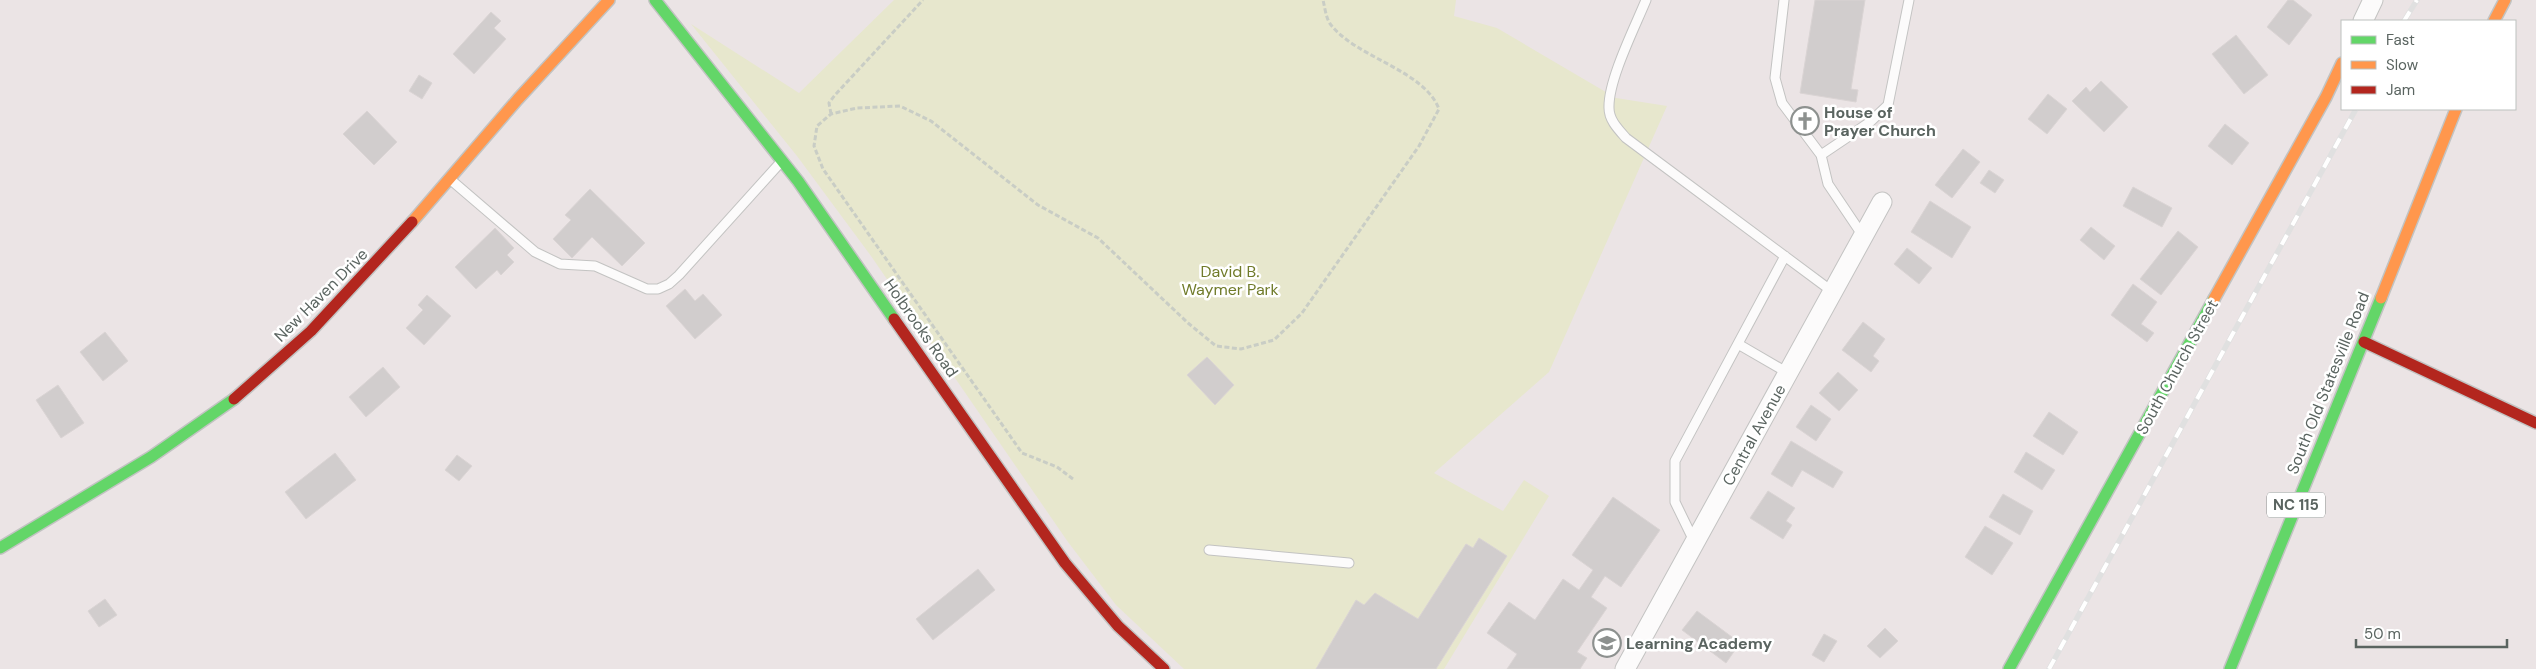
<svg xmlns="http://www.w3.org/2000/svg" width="2536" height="669" viewBox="0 0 2536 669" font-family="'DM Sans',sans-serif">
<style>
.green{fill:#e7e7cd}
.building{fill:#d1cdcd;stroke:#dad4d4}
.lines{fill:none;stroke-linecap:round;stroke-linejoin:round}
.lane-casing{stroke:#c3c3c2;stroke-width:11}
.street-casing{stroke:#c3c3c2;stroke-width:21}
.fast-casing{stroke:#c2c3c2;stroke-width:14}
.slow-casing{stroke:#c2c3c2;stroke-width:14}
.jam-casing{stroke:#c2c3c2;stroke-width:14}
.path{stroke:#c9cdc5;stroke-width:3;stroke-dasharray:5 2.5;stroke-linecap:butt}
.lane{stroke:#fcfbfb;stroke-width:9}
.street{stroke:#fcfbfb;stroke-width:19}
.fast{stroke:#63d668;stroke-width:11}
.slow{stroke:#ff974d;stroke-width:11}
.jam{stroke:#b3261e;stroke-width:11}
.rail-casing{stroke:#e0e0e0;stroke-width:5.5}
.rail{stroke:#fff;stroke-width:4;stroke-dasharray:11;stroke-linecap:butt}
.labels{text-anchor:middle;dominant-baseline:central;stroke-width:5;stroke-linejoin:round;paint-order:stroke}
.shield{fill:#fff;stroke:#8c9290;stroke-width:1}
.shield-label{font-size:15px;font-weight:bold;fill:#5a6460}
.poi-label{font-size:16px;font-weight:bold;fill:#5a6460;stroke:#fff;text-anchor:start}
.park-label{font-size:16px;fill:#707b2a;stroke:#fff}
.street-label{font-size:16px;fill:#5a6460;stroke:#fff}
</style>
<rect width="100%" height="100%" fill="#ebe4e5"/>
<path class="green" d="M 894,0 L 1456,0 L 1454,16 L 1497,28 L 1616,98 L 1667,106 L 1549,372 L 1434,473 L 1503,511 L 1524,480 L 1549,496 L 1444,669 L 1184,669 L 1116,605 L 1068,542 L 871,256 L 797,156 L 691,24 L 799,93 Z"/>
<path class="building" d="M 1815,0 L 1865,0 L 1851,89 L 1858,90 L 1856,102 L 1800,93 Z
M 2288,0 L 2293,0 L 2312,15 L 2289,45 L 2267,27 Z
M 491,12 L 501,21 L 494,28 L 506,39 L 474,74 L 453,54 Z
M 2236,35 L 2268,75 L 2244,94 L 2212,54 Z
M 419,75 L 432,83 L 422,99 L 409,91 Z
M 2101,81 L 2128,107 L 2104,132 L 2072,101 L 2086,87 L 2090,92 Z
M 2048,94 L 2067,109 L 2047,134 L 2028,119 Z
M 367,111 L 397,142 L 374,165 L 343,134 Z
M 2225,124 L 2249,143 L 2232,165 L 2208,146 Z
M 1963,149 L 1980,162 L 1952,198 L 1935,185 Z
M 1989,170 L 2004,180 L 1995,193 L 1980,183 Z
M 2133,187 L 2172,208 L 2162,227 L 2123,206 Z
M 590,189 L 645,243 L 622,266 L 592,237 L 572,258 L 553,239 L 571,220 L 565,215 Z
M 1930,201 L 1971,227 L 1952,258 L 1911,232 Z
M 2091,227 L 2115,246 L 2104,260 L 2080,240 Z
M 495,228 L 514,248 L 507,255 L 514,262 L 501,275 L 497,270 L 476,289 L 455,267 Z
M 2178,231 L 2198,247 L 2161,295 L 2140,279 Z
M 1907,248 L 1932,268 L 1919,284 L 1894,264 Z
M 2133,284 L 2157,302 L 2141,324 L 2154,333 L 2147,342 L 2111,315 Z
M 685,289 L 695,301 L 703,294 L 722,315 L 695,339 L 666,306 Z
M 427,295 L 451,316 L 424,345 L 406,328 L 423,310 L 418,305 Z
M 1863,322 L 1885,339 L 1873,356 L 1879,361 L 1871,372 L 1842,350 Z
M 105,332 L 128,361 L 103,381 L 80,352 Z
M 1207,357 L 1234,385 L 1215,405 L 1187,375 Z
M 383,367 L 400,387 L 366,417 L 349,397 Z
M 1838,372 L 1858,390 L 1839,411 L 1819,393 Z
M 58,385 L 84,423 L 61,438 L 36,400 Z
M 1811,405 L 1831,419 L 1816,441 L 1796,427 Z
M 2049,412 L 2078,432 L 2063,455 L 2033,436 Z
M 1791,441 L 1843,472 L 1833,488 L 1802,470 L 1792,487 L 1771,474 Z
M 2026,452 L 2055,470 L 2042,490 L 2014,472 Z
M 335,453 L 356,480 L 306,519 L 285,492 Z
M 457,455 L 472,466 L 459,481 L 445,470 Z
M 1768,491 L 1795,508 L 1786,521 L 1792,525 L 1783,539 L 1750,518 Z
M 2003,494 L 2033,511 L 2020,535 L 1989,517 Z
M 1613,497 L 1660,530 L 1621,587 L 1605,576 L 1591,597 L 1607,608 L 1577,652 L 1587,658 L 1580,669 L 1507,669 L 1517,654 L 1487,633 L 1509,602 L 1535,620 L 1563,579 L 1579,590 L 1593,570 L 1572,555 Z
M 1985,526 L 2013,543 L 1992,575 L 1965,557 Z
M 1479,538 L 1507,556 L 1436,669 L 1316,669 L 1356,600 L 1364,605 L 1375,593 L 1418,619 L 1466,544 L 1473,548 Z
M 978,569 L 995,590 L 933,640 L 916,619 Z
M 105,599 L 117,615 L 99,627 L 88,611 Z
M 1697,611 L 1740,643 L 1726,663 L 1682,630 Z
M 1885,628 L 1898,641 L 1880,658 L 1867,646 Z
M 1824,634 L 1837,641 L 1824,662 L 1812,655 Z"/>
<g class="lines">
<defs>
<path id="lane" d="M 1646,0 C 1635,27 1608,80 1609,108 C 1609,120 1618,129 1626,138 L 1833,292
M 1784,0 L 1775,78 L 1782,103 L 1821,155 L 1828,184 L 1863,236
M 1821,155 L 1870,122 L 1888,105 L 1909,0
M 451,180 L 535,252 L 560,264 L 595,266 L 647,289 L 658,289 L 669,284 L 679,275 L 780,163
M 1738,344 L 1788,373
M 1694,541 L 1675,502 L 1675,461 L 1785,256
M 1209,550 L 1349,563"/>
<path id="street" d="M 2363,21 L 2373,0
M 1625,669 L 1882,202"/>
<path id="fast" d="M 655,0 L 798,181 L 894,319
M 0,548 L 151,457 L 234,399
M 2009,669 L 2214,299
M 2230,669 L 2381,298"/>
<path id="slow" d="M 2494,21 L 2505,0
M 412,222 L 518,99 L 609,0
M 2381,298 L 2456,109
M 2214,299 L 2326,97 L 2342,63"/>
<path id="jam" d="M 894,319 L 1065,563 L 1118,626 L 1164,669
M 2364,342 L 2536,423
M 234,399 L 311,331 L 412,222"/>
</defs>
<use href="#lane" class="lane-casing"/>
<use href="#street" class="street-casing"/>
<use href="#fast" class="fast-casing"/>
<use href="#slow" class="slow-casing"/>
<use href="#jam" class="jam-casing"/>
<path class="path" d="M 831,114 L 829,103 L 835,95 L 923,0
M 1073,479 L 1057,467 L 1022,453 L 823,169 L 814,146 L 817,126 L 831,114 L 857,108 L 900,106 L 931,121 L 1038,205 L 1098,238 L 1188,323 L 1216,346 L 1241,349 L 1274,340 L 1302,313 L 1419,146 L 1439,109 C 1424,70 1357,58 1331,25 C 1326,19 1325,8 1323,0"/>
<use href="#lane" class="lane"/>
<use href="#street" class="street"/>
<use href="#fast" class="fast"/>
<use href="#slow" class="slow"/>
<use href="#jam" class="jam"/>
<defs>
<path id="rail" d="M 2404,21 L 2417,0
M 2049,669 L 2356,109"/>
</defs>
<use href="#rail" class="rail-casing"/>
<use href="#rail" class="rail"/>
</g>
<defs>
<symbol id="church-ring" viewBox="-11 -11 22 22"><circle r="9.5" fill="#fff" stroke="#8d918f" stroke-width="1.5"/><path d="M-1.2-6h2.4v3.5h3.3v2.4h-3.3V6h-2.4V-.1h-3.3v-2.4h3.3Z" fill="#8d918f"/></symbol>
<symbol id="school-ring" viewBox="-11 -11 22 22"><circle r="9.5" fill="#fff" stroke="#8d918f" stroke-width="1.5"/><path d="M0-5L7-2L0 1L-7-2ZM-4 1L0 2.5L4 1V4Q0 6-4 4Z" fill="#8d918f"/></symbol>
</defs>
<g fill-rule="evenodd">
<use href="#church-ring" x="1789" y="105" width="32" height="32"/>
<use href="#school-ring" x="1591" y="627" width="32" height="32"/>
</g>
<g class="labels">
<rect class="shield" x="2267" y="492.5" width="58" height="25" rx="4"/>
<g class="shield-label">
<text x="2296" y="505">NC 115</text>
</g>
<g class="poi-label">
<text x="1824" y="112">House of<tspan x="1824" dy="18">Prayer Church</tspan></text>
<text x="1626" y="643">Learning Academy</text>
</g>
<g class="park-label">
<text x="1230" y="271">David B.<tspan x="1230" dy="18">Waymer Park</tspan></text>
</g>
<g class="street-label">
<text transform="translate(321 295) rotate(-45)">New Haven Drive</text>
<text transform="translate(921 328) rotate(55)">Holbrooks Road</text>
<text transform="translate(2177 367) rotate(-61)">South Church Street</text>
<text transform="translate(2328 383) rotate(-68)">South Old Statesville Road</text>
<text transform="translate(1754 435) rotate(-61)">Central Avenue</text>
</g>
</g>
<rect x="2341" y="20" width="175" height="90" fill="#ffffff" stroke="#bdc1bf"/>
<rect x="2351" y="36" width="25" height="8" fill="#63d668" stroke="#bdc1bf"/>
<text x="2386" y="45" font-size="15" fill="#5a6460">Fast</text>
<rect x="2351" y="61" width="25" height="8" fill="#ff974d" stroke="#bdc1bf"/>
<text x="2386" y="70" font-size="15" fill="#5a6460">Slow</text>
<rect x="2351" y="86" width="25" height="8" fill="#b3261e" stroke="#bdc1bf"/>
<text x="2386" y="95" font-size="15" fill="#5a6460">Jam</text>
<path d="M2356 639v8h151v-8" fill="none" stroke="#5a6460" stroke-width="2.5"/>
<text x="2364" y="639" font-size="15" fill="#5a6460" stroke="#ffffff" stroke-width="4" paint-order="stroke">50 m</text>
</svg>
